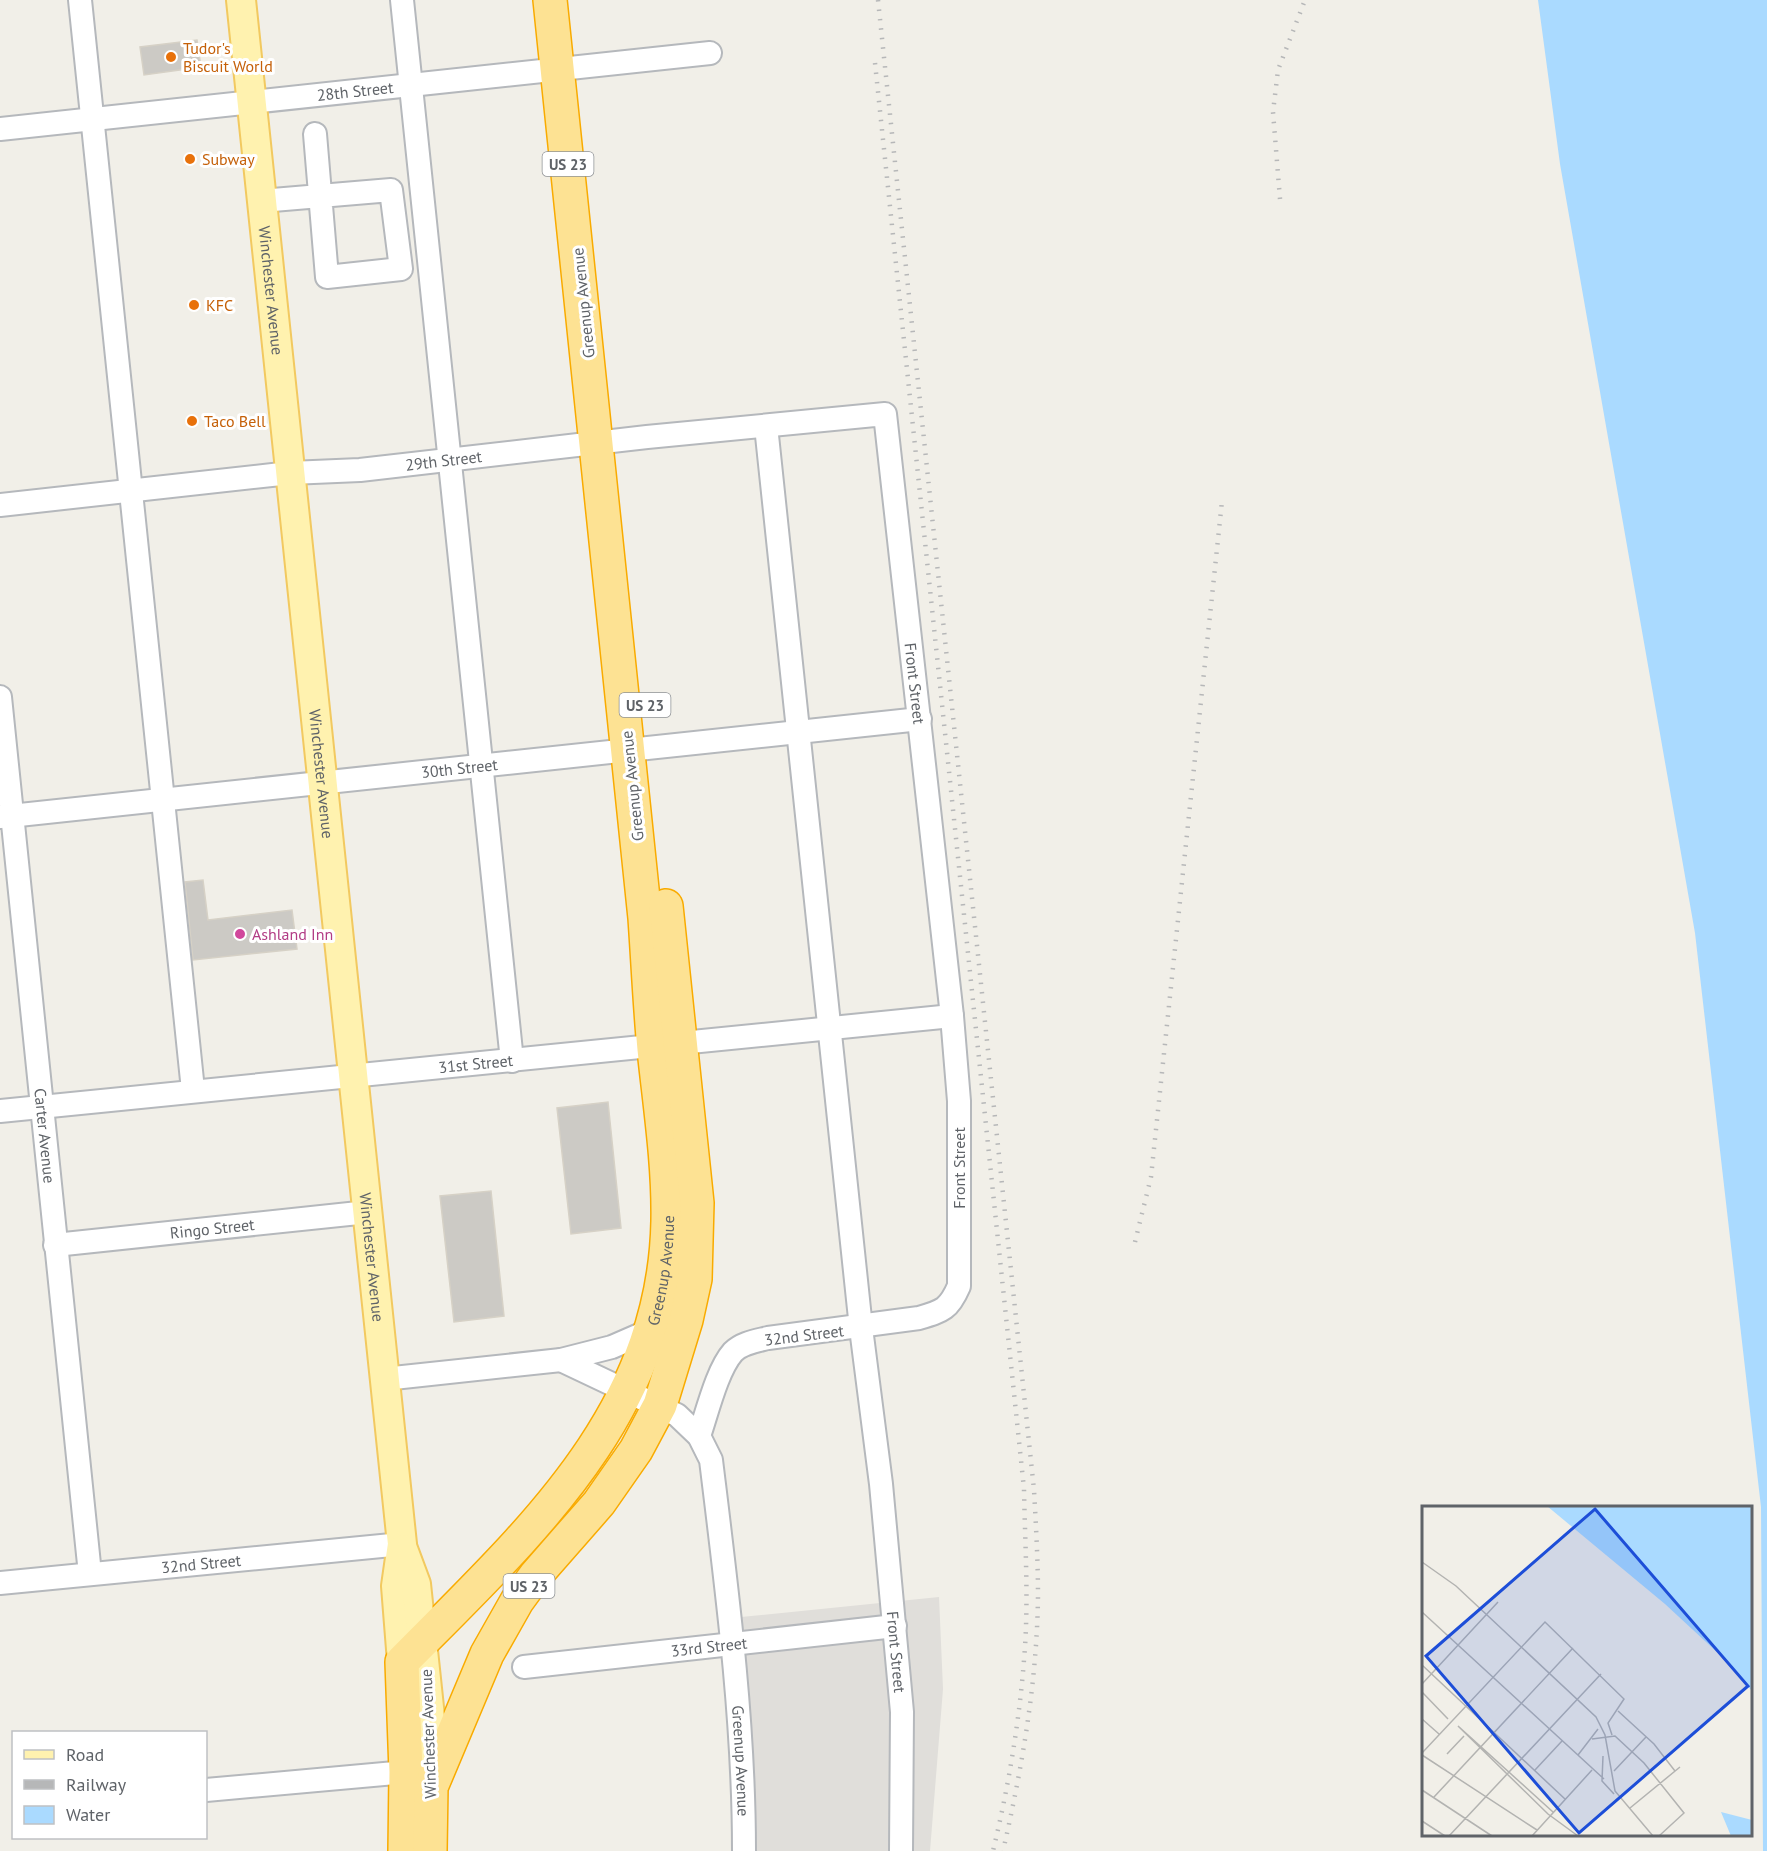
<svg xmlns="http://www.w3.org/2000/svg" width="1767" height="1851" viewBox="0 0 1767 1851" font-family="'PT Sans',sans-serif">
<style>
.industrial{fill:#e0deda}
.water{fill:#aadaff}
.building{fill:#cccac5;stroke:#d6d1c6;stroke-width:1.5}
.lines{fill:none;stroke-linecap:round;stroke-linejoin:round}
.minor-casing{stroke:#b5b8bc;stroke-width:26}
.major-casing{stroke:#f2c960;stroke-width:32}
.highway-casing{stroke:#f9ab00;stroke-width:36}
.minor{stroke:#fff;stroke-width:22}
.major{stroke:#fff2af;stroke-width:28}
.highway{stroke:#fde293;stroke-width:33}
.rail{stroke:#b6b7b8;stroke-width:4.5;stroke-dasharray:1.5 8;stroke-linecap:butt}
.food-dot{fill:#e8710a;stroke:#fff;stroke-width:2}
.hotel-dot{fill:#d1479c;stroke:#fff;stroke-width:2}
.labels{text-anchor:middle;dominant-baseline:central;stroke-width:6;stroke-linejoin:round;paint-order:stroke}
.shield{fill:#fff;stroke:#8f9295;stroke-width:1.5}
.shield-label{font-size:15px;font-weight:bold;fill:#5f6368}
.food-label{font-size:16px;fill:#c56008;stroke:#fff;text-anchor:start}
.street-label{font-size:16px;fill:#5f6368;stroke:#fff}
.hotel-label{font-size:16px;fill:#b23c85;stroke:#fff;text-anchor:start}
.inset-road{fill:none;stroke:#b3b3b1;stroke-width:1.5}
.view{fill:#1d4ed8;fill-opacity:0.15;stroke:#1d4ed8;stroke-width:3}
.inset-edge{fill:none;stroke:#5f6368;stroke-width:3}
</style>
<rect width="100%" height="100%" fill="#f1efe8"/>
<path class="industrial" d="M 939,1597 L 943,1689 L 930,1851 L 754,1851 L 741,1617 Z"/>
<path class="water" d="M 1538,0 L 1767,0 L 1767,1851 L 1763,1851 L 1761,1507 L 1695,933 L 1560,164 Z"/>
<path class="building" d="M 197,40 L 201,67 L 144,75 L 140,47 Z
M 203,880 L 208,920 L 292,910 L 297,949 L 193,960 L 185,882 Z
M 608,1102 L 621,1228 L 571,1234 L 557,1108 Z
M 491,1191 L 504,1316 L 454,1322 L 440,1196 Z"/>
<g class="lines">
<defs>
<g id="minor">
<path d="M 80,0 L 193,1090"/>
<path d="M 402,0 L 512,1061"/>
<path id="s1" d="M 0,129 L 710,53"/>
<path d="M 261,201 L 391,190 L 401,269 L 327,277 L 315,134"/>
<path id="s2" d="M 766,426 L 861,1328 L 881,1484 L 902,1712 L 901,1851"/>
<path id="s3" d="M 0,505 L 290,473 L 360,470 L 647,437 L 885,414 L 952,1016 L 959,1101 L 959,1286 C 949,1309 943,1311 919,1318 L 768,1338 C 756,1341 742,1343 733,1352 C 717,1370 707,1413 699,1436"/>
<path id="s4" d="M 0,697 L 90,1574"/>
<path id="s5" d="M 0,817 L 920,719"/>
<path id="s6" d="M 0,1111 L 952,1016"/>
<path id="s7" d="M 55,1245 L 368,1212"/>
<path id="s8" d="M 561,1360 L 677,1415 L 699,1436 L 711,1460 C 727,1591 744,1720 744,1851"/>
<path d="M 384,1379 L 561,1360 L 612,1347 L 651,1330"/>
<path id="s9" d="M 0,1583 L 402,1544"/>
<path id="s10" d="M 524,1667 L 895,1626"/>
<path d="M 206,1790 L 406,1772"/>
</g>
<g id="major">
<path id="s11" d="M 241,0 L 402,1544 L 396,1586 L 402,1662"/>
<path d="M 403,1549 L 416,1584 L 430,1717 L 431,1782"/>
</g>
<g id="highway">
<path id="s12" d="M 405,1851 L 406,1772 L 402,1662 C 528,1534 664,1415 668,1221 C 669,1164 660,1106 654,1049 C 650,1005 648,961 645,918 L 550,0"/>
<path d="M 430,1851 L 431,1787 L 487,1654 L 517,1601 L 536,1575 L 599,1503 L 636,1450 L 660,1405 L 686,1320 L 695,1279 L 697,1203 L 666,906"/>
</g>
</defs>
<use href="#minor" class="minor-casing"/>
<use href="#major" class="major-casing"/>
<use href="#highway" class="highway-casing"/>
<use href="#minor" class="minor"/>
<use href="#major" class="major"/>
<use href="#highway" class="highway"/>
<path class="rail" d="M 878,0 L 1034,1490 C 1036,1526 1038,1561 1038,1596 C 1037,1682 1022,1768 1003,1851
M 875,63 L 1024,1489 C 1025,1546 1029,1603 1024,1660 C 1019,1724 1008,1789 993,1851
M 1280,199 L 1273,112 L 1278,70 L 1305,0
M 1135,1242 L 1151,1177 L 1222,501"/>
</g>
<g class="food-dot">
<circle cx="171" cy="57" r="6"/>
<circle cx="190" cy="159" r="6"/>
<circle cx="194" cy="305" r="6"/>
<circle cx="192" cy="421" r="6"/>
</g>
<circle class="hotel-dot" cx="240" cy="934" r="6"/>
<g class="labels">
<g class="shield">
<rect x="542.5" y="152" width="51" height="24" rx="4.5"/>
<rect x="619.5" y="693" width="51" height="24" rx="4.5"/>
<rect x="503.5" y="1574" width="51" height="24" rx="4.5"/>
</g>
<g class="shield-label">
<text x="568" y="164">US 23</text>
<text x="645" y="705">US 23</text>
<text x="529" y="1586">US 23</text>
</g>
<g class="food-label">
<text x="183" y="48">Tudor's<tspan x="183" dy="18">Biscuit World</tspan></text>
<text x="202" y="159">Subway</text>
<text x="206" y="305">KFC</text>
<text x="204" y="421">Taco Bell</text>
</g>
<g class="street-label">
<text stroke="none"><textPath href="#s1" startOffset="357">28th Street</textPath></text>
<text stroke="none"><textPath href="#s11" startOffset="292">Winchester Avenue</textPath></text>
<text transform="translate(583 303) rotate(-96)">Greenup Avenue</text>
<text stroke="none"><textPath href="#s3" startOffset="446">29th Street</textPath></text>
<text stroke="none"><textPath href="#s3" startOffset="1161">Front Street</textPath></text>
<text stroke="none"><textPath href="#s5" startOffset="462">30th Street</textPath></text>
<text stroke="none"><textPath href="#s11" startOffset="778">Winchester Avenue</textPath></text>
<text transform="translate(632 786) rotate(-96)">Greenup Avenue</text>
<text stroke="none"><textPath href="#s6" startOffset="478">31st Street</textPath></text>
<text stroke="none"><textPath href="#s4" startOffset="441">Carter Avenue</textPath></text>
<text transform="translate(959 1168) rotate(-90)">Front Street</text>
<text stroke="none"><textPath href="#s7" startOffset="158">Ringo Street</textPath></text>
<text stroke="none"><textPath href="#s11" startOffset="1264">Winchester Avenue</textPath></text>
<text stroke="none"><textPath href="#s12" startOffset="669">Greenup Avenue</textPath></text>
<text transform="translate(804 1335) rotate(-7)">32nd Street</text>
<text stroke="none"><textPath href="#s9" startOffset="202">32nd Street</textPath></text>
<text stroke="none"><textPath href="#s10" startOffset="186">33rd Street</textPath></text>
<text stroke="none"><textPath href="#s2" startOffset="1233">Front Street</textPath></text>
<text transform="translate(428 1734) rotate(-92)">Winchester Avenue</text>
<text stroke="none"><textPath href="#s8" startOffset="488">Greenup Avenue</textPath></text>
</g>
<g class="hotel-label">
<text x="252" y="934">Ashland Inn</text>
</g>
</g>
<g transform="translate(1422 1506)">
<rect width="330" height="330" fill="#f1efe8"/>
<path d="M 125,0 L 330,0 L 330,185 L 297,148 L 243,98 ZM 299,306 L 330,314 L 330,330 L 309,330 Z" fill="#aadaff"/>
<path class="inset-road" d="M 0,56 L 34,80 L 174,211 L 183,229 L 193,285 L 231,330M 0,106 L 182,273M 0,159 L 143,293M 0,178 L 76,96M 0,186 L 26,213M 196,205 L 232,238 L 253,265M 0,213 L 17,228M 170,233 L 193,230 L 222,257 L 262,307 L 237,330M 0,247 L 123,116 L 202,193 L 186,217 L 190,229M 25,248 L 42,230M 0,249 L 115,324M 156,249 L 176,223M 181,250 L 180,275 L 192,288M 113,264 L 140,235M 192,265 L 224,231M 0,284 L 70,330M 12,291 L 151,142M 208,302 L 258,261M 131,306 L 36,220 L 126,308 L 156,330M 0,315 L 23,330M 27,330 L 179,168M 110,330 L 170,264"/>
<path class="view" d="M 173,3 L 326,180 L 157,327 L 4,150 Z"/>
<rect width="330" height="330" class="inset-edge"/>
</g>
<rect x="12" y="1731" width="195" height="108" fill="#ffffff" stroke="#bfc1c3" stroke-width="1.5"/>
<rect x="24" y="1750" width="30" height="9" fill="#fff2af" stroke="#bfc1c3" stroke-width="1.5"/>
<text x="66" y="1761" font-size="18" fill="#5f6368">Road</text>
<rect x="24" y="1780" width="30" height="9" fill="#b6b7b8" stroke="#bfc1c3" stroke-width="1.5"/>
<text x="66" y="1791" font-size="18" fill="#5f6368">Railway</text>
<rect x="24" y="1806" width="30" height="18" fill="#aadaff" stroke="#bfc1c3" stroke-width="1.5"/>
<text x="66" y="1821" font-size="18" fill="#5f6368">Water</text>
</svg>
